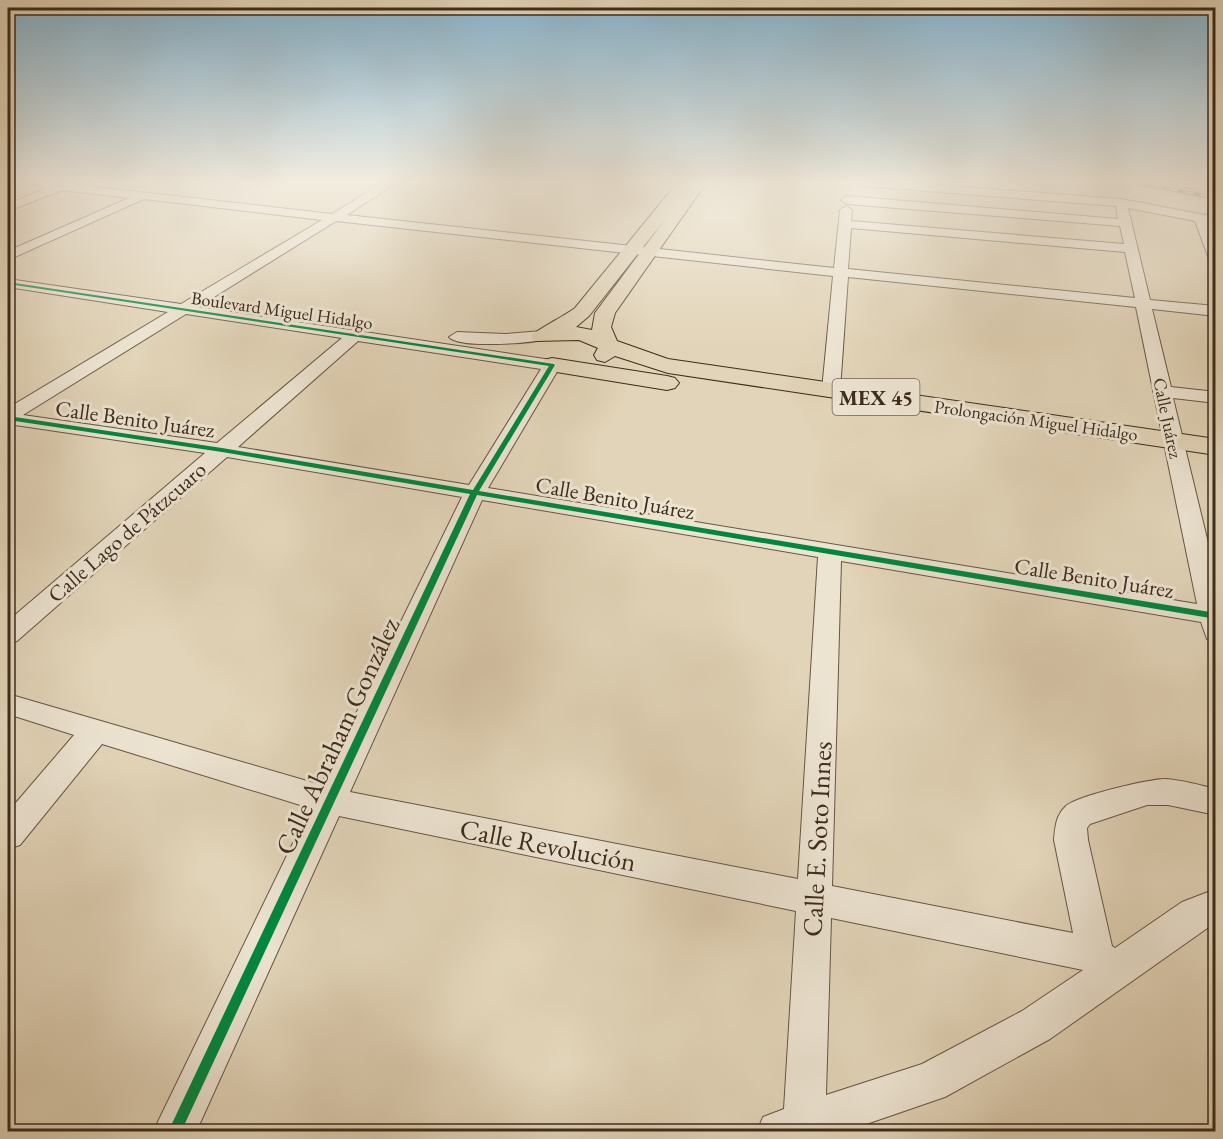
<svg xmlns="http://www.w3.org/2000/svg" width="1223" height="1139" viewBox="0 0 1223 1139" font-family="'EB Garamond',serif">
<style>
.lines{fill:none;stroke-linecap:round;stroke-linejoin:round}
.minor-casing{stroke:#665643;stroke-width:2}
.major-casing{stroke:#3c2c1c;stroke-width:2}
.minor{fill:#ece3d1;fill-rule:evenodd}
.major{fill:#e2d4b8;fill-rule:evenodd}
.rail-casing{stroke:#3c2c1c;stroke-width:4}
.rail{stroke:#ece3d1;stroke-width:2;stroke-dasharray:8;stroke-linecap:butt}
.cycleway-casing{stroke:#ece3d1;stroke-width:3}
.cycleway{fill:#00873e;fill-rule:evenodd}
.labels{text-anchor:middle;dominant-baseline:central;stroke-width:6;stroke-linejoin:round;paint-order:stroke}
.far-street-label{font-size:18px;fill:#3c2c1c;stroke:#ece3d1}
.shield{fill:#ece3d1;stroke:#716352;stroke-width:1.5}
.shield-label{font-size:21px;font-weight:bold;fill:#3c2c1c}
.street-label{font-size:22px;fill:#3c2c1c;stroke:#ece3d1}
.near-street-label{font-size:27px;fill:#3c2c1c;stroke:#ece3d1}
</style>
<rect width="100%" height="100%" fill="#e2d4b8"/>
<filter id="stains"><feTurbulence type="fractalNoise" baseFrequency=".00333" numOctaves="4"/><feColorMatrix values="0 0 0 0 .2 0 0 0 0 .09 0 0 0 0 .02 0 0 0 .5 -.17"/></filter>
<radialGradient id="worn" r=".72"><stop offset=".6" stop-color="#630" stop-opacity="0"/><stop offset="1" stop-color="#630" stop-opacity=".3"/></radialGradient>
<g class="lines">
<defs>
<path id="minor" d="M 24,183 L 62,183 L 332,214 L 382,183 L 396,183 L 347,215 L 834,268 L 840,210 L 846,206 L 852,210 L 851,221 L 1124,244 L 1120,226 L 847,204 L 841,200 L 847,196 L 1118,219 L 1116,206 L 862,186 L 857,183 L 911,183 L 1121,199 L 1216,217 L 1216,225 L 1208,223 L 1216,241 L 1216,263 L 1209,259 L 1195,221 L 1128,208 L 1150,300 L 1216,306 L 1216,316 L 1152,309 L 1171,387 L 1216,392 L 1216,403 L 1173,398 L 1216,576 L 1216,642 L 1207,639 L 1201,622 L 841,561 L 832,886 L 1073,933 L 1054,840 C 1055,827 1056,815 1066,806 C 1077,796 1149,779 1165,779 C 1182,780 1199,785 1216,789 L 1216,815 L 1168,805 L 1147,805 L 1090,824 L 1087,828 L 1088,840 L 1112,946 L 1115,948 L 1182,902 L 1216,889 L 1216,922 L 1050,1039 L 945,1097 L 843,1132 L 757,1132 L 763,1117 L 784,1109 L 796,911 L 339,816 L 196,1132 L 153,1132 L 310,808 L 102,744 L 20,845 L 8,849 L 8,812 L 74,735 L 8,714 L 8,694 L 321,785 L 462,497 L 227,457 L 17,641 L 8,644 L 8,621 L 205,453 L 8,424 L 8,408 L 168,312 L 8,287 L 8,279 L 181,304 L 322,220 L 144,199 L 8,260 L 8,251 L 129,198 L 62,190 L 8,211 L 8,204 L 47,188 ZM 336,221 L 833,276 L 822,390 L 831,395 L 840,390 L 848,277 L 1136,307 L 1197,604 L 488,488 L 561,365 L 558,361 L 198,307 ZM 851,228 L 1125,252 L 1135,298 L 848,269 ZM 186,314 L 342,338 L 217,443 L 23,415 ZM 358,341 L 541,369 L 469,485 L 238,447 ZM 482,500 L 818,557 L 798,879 L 350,792 ZM 831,918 L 1083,970 L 1022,1011 L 922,1064 L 826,1095 Z
M 1168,183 L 1193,183 L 1216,187 L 1216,194 Z
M 542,331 L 550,336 L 548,339 C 532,343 459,349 449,337 L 457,332 L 506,334 Z"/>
<path id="major" d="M 677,183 L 706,183 L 615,313 L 611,327 L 617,341 L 668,359 L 1216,439 L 1216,455 L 668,373 L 615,356 L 605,362 L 597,360 L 594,355 L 598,348 L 579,340 L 534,341 L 531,336 C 535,331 566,315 575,308 ZM 666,218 L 595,313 L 592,330 L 576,327 L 589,316 Z
M 552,358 L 667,376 L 675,378 L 679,383 L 675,388 L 667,390 L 544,370 L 541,365 L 544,360 Z"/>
</defs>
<use href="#minor" class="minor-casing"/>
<use href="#major" class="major-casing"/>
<use href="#minor" class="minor"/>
<use href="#major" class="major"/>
<defs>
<path id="rail" d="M 1138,183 L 1216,198"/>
</defs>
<use href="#rail" class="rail-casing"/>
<use href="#rail" class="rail"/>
<defs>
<path id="cycleway" d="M 8,282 L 554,364 L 555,365 L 479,491 L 1216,613 L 1216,619 L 477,495 L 181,1132 L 168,1132 L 470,494 L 222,452 L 8,420 L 8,416 L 222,448 L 473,490 L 549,366 L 8,284 Z"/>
</defs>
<use href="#cycleway" class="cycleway-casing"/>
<use href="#cycleway" class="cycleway"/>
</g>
<linearGradient id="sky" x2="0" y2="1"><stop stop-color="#87b6d2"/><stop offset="0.53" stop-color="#f2ecdf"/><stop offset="1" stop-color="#f2ecdf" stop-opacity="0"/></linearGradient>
<rect width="1223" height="343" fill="url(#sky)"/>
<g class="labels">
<g class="far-street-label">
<text transform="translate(282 310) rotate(8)">Boulevard Miguel Hidalgo</text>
<text transform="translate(1168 418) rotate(78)">Calle Juárez</text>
<text transform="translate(1036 420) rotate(8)">Prolongación Miguel Hidalgo</text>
</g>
<rect class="shield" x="832.5" y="379" width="87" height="36" rx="4.5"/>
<g class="shield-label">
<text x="876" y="397">MEX 45</text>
</g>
<g class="street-label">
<text transform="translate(135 419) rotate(8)">Calle Benito Juárez</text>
<text transform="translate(615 498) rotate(10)">Calle Benito Juárez</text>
<text transform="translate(127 532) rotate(-41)">Calle Lago de Pátzcuaro</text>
<text transform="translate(1094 578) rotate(9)">Calle Benito Juárez</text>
</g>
<g class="near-street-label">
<text transform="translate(337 736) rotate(-65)">Calle Abraham González</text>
<text transform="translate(817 839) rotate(-87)">Calle E. Soto Innes</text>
<text transform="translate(548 845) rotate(11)">Calle Revolución</text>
</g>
</g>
<rect width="1223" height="1139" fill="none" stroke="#e2d4b8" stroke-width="30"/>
<rect x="9" y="9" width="1205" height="1121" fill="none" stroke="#3c2c1c" stroke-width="3"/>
<rect x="15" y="15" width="1193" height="1109" fill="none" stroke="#3c2c1c" stroke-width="1.5"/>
<rect width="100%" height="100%" filter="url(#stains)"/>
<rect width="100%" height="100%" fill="url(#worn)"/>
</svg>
